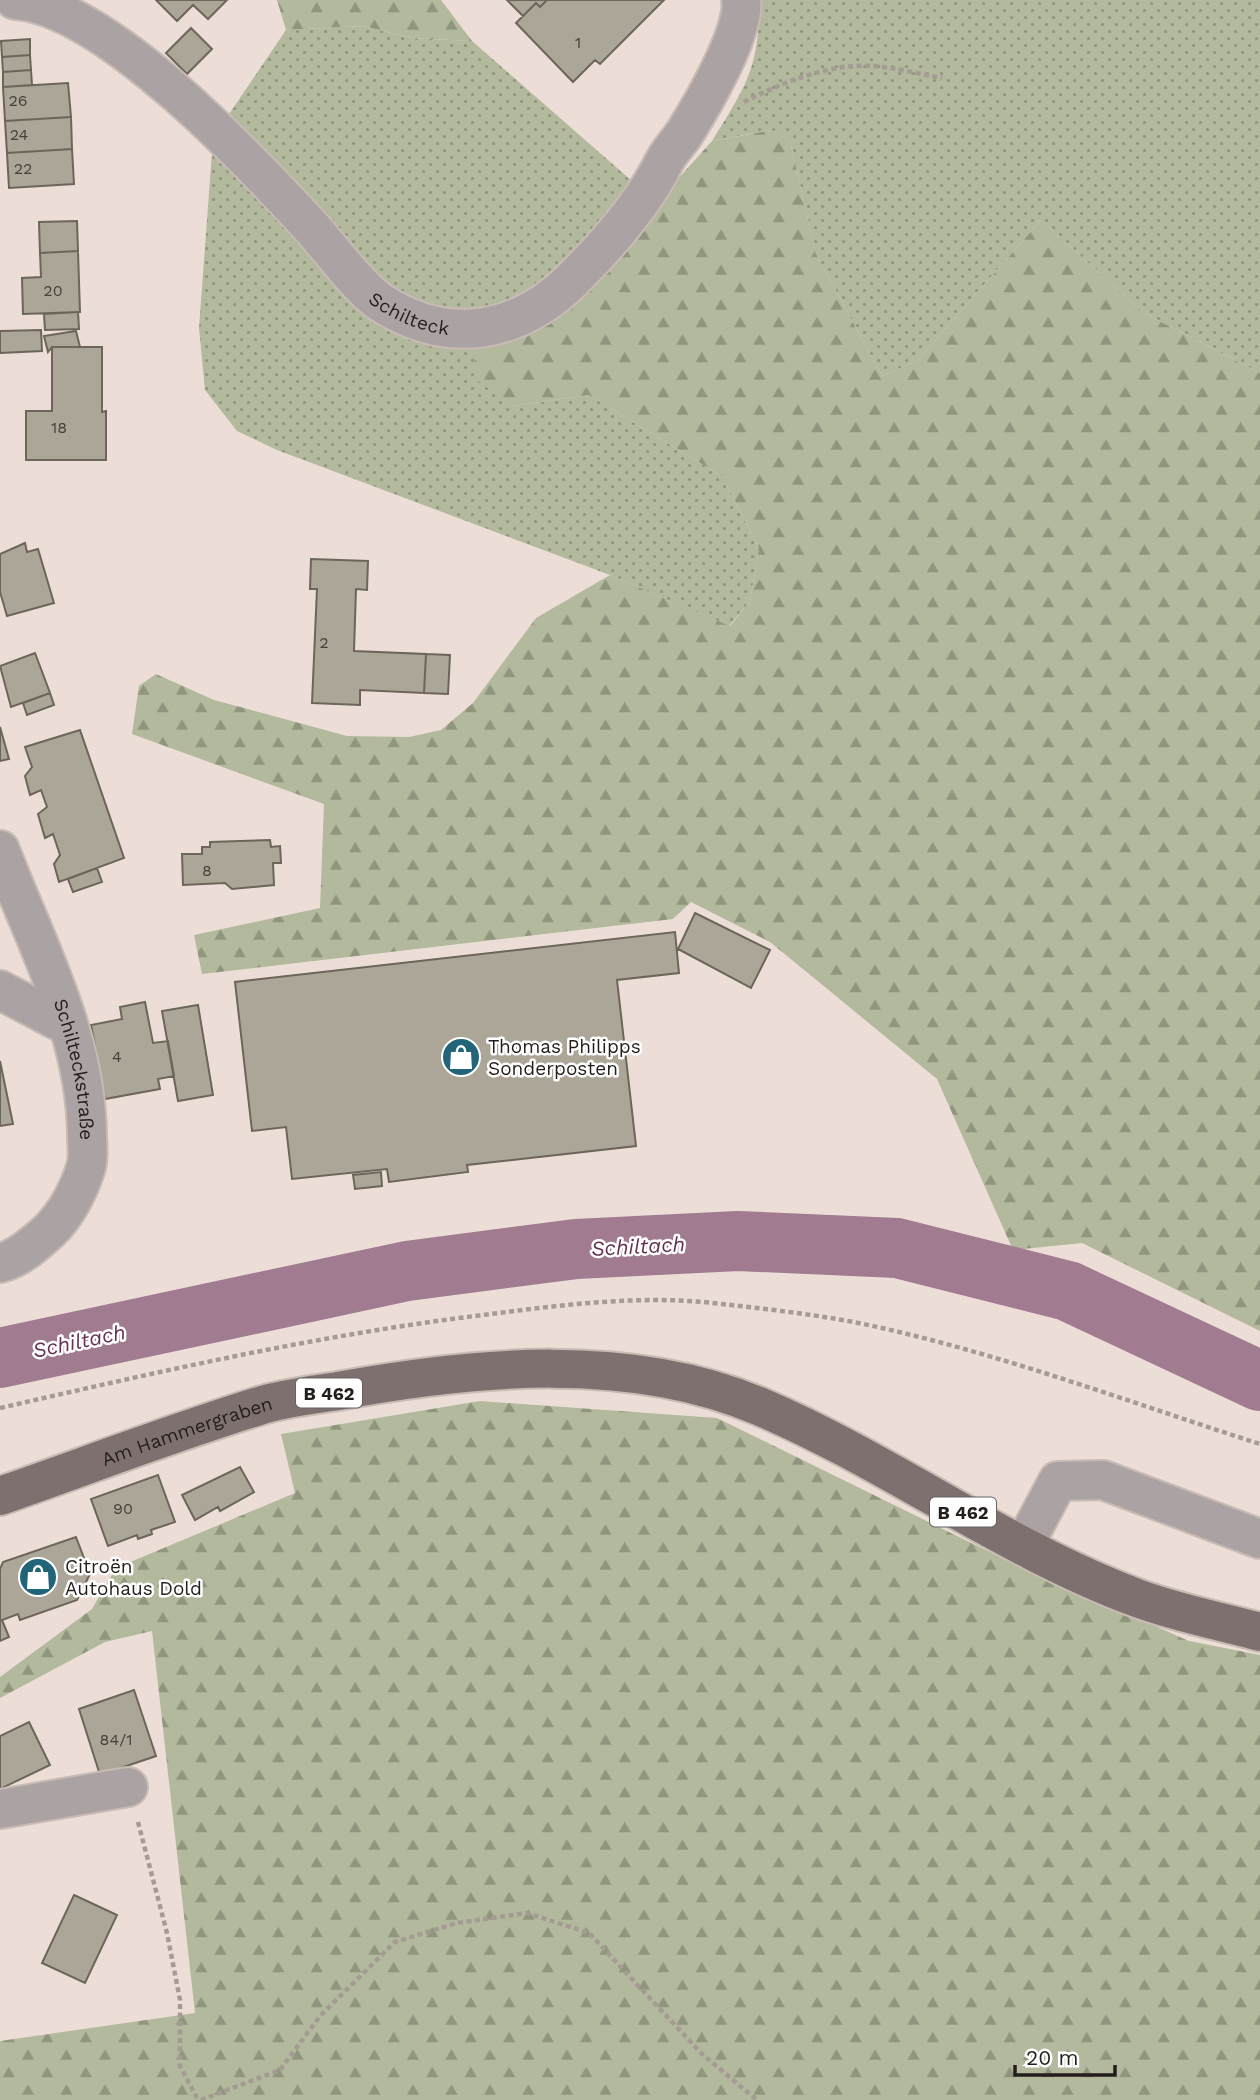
<svg xmlns="http://www.w3.org/2000/svg" width="1260" height="2100" viewBox="0 0 1260 2100" font-family="'Work Sans',sans-serif">
<style>
.grass{fill:url(#grass-dots)}
.forest{fill:url(#forest-firs)}
.lines{fill:none;stroke-linecap:round;stroke-linejoin:round}
.river{stroke:#a17b90;stroke-width:60}
.building{fill:#aca699;stroke:#6c665a;stroke-width:2}
.minor-casing{stroke:#c8bbb4;stroke-width:42}
.major-casing{stroke:#c8bbb4;stroke-width:42}
.path{stroke:#a59b94;stroke-width:4.5;stroke-dasharray:5 3.5;stroke-linecap:butt}
.minor{stroke:#aba3a3;stroke-width:38}
.major{stroke:#7d706f;stroke-width:38}
.labels{text-anchor:middle;dominant-baseline:central;stroke-width:5;stroke-linejoin:round;paint-order:stroke}
.number-label{font-size:16px;fill:#45403a}
.shield{fill:#fff;stroke:#65625f;stroke-width:2}
.shield-label{font-size:18px;font-weight:bold;fill:#231e1b}
.street-label{font-size:19px;fill:#231e1b;stroke:#fff}
.poi-label{font-size:19px;fill:#231e1b;stroke:#fff;text-anchor:start}
.water-label{font-size:21px;font-style:italic;fill:#653151;stroke:#fff}
</style>
<defs>
<pattern id="grass-dots" width="8" height="8" patternUnits="userSpaceOnUse" patternTransform="scale(1.75)"><rect width="8" height="8" fill="#b2b99c"/><path d="M2 2h.1M6 6h.1" fill="none" stroke="#90967e" stroke-width="1.8" stroke-linecap="round"/></pattern>
<pattern id="forest-firs" width="22" height="20" patternUnits="userSpaceOnUse" patternTransform="scale(1.75)"><rect width="22" height="20" fill="#b2b99c"/><path d="M5 1l3.5 6h-7zM16 11l3.5 6h-7z" fill="#90967e"/></pattern>
</defs>
<rect width="100%" height="100%" fill="#ecded6"/>
<path class="grass" d="M 759,0 L 1260,0 L 1260,373 L 1144,313 L 1041,220 L 917,361 L 882,376 L 816,254 L 790,141 L 771,130 L 712,141 C 746,86 760,67 759,0 Z
M 363,26 L 412,38 L 472,41 L 640,188 L 531,301 L 449,317 L 395,299 L 221,126 L 286,30 Z
M 213,139 L 358,295 L 473,342 L 512,406 L 589,395 L 723,477 L 759,549 L 750,601 L 729,626 L 610,575 L 277,450 L 237,431 L 205,390 L 199,328 Z"/>
<path class="forest" d="M 277,0 L 441,0 L 472,41 L 412,38 L 363,26 L 286,30 Z
M 772,130 L 790,141 L 816,254 L 882,376 L 917,361 L 1041,220 L 1144,313 L 1260,373 L 1260,1331 L 1082,1243 L 1013,1250 L 937,1079 L 770,942 L 691,902 L 673,919 L 202,974 L 194,935 L 320,908 L 324,804 L 132,734 L 139,686 L 156,674 L 214,700 L 347,736 L 409,737 L 441,730 L 473,703 L 536,618 L 610,575 L 730,626 L 750,601 L 759,549 L 723,477 L 589,395 L 512,406 L 477,380 L 473,342 L 638,223 L 712,141 Z
M 480,1401 L 717,1418 L 1008,1561 L 1189,1641 L 1260,1655 L 1260,2100 L 0,2100 L 0,2041 L 195,2013 L 152,1631 L 105,1642 L 0,1698 L 0,1677 L 92,1609 L 116,1568 L 295,1493 L 281,1434 Z"/>
<g class="lines">
<path class="river" d="M 0,1358 L 407,1271 L 576,1249 L 738,1241 L 897,1248 L 1068,1291 L 1260,1381"/>
</g>
<path class="building" d="M 156,0 L 227,0 L 208,19 L 193,5 L 177,21 Z
M 507,0 L 547,0 L 540,7 L 536,3 L 523,16 Z
M 547,0 L 664,0 L 600,64 L 595,60 L 573,82 L 516,23 L 536,3 L 540,7 Z
M 191,28 L 212,49 L 187,74 L 166,53 Z
M 30,39 L 30,55 L 2,57 L 1,41 Z
M 30,55 L 31,70 L 3,72 L 2,57 Z
M 31,70 L 32,85 L 3,87 L 3,72 Z
M 68,83 L 71,117 L 5,121 L 3,87 Z
M 71,117 L 72,149 L 7,153 L 5,121 Z
M 72,149 L 74,184 L 9,188 L 7,153 Z
M 77,221 L 78,251 L 40,253 L 39,222 Z
M 78,251 L 80,312 L 23,314 L 22,278 L 41,277 L 40,253 Z
M 78,312 L 79,329 L 45,330 L 44,314 Z
M 41,330 L 42,351 L 0,353 L 0,331 Z
M 76,331 L 80,347 L 52,347 L 48,352 L 44,336 Z
M 52,347 L 102,347 L 102,412 L 106,411 L 106,460 L 26,460 L 26,411 L 52,411 Z
M 25,543 L 27,552 L 38,549 L 54,603 L 7,616 L 0,592 L 0,554 Z
M 311,559 L 368,561 L 367,590 L 356,589 L 354,651 L 426,654 L 424,693 L 360,690 L 360,705 L 312,703 L 317,589 L 310,589 Z
M 35,653 L 50,693 L 11,707 L 0,666 Z
M 426,654 L 450,655 L 448,694 L 424,693 Z
M 50,693 L 54,705 L 27,715 L 23,703 Z
M 0,727 L 9,759 L 0,761 Z
M 80,730 L 124,858 L 59,882 L 54,864 L 60,855 L 53,834 L 45,838 L 38,814 L 47,807 L 41,790 L 30,795 L 25,776 L 32,767 L 25,747 Z
M 270,840 L 271,847 L 280,846 L 281,863 L 273,863 L 274,885 L 232,889 L 225,883 L 183,885 L 182,854 L 202,854 L 202,847 L 210,847 L 210,842 Z
M 97,868 L 102,882 L 73,892 L 68,879 Z
M 695,913 L 770,950 L 751,988 L 678,949 Z
M 675,932 L 679,973 L 617,980 L 636,1146 L 467,1165 L 468,1172 L 389,1182 L 387,1169 L 292,1179 L 286,1127 L 252,1131 L 235,982 Z
M 145,1002 L 153,1043 L 168,1041 L 174,1076 L 158,1079 L 160,1089 L 105,1099 L 91,1025 L 122,1019 L 120,1007 Z
M 198,1005 L 213,1095 L 178,1101 L 162,1011 Z
M 0,1061 L 13,1124 L 0,1126 Z
M 381,1172 L 382,1186 L 355,1189 L 353,1175 Z
M 240,1467 L 254,1492 L 220,1511 L 218,1507 L 195,1520 L 182,1495 Z
M 158,1475 L 175,1522 L 151,1530 L 152,1534 L 138,1539 L 137,1535 L 108,1546 L 91,1499 Z
M 76,1537 L 90,1574 L 77,1600 L 20,1620 L 18,1614 L 2,1620 L 9,1637 L 0,1641 L 0,1569 L 3,1562 Z
M 134,1690 L 156,1756 L 100,1775 L 79,1709 Z
M 29,1722 L 50,1765 L 0,1789 L 0,1736 Z
M 74,1895 L 117,1915 L 85,1983 L 42,1963 Z"/>
<g class="lines">
<defs>
<g id="minor">
<path id="s1" d="M 15,0 C 106,6 251,162 312,228 C 330,248 359,288 380,302 C 449,347 520,333 575,277 C 608,244 642,206 663,164 C 668,153 677,144 684,134 C 701,107 746,31 741,0"/>
<path id="s2" d="M 0,850 C 35,942 86,1033 87,1135 C 87,1145 89,1157 86,1167 C 79,1190 66,1215 49,1231 C 36,1243 18,1259 0,1263"/>
<path d="M 0,990 L 68,1026"/>
<path d="M 1024,1545 L 1058,1481 L 1103,1480 L 1260,1539"/>
<path d="M 0,1809 L 128,1787"/>
</g>
<g id="major">
<path id="s3" d="M 0,1496 C 86,1466 172,1433 259,1406 C 284,1398 312,1395 338,1391 C 474,1366 631,1351 761,1407 C 890,1462 1005,1549 1137,1598 C 1177,1613 1220,1621 1260,1632"/>
</g>
</defs>
<use href="#minor" class="minor-casing"/>
<use href="#major" class="major-casing"/>
<path class="path" d="M 744,102 C 781,83 830,63 873,66 C 896,68 920,74 942,78
M 0,1408 C 162,1371 318,1335 483,1315 C 561,1305 643,1294 722,1304 C 775,1310 830,1316 882,1328 C 1010,1357 1135,1404 1260,1444
M 138,1822 L 167,1933 L 180,2000 L 180,2066 L 198,2100
M 201,2100 L 280,2070 L 320,2016 L 395,1942 L 457,1923 L 527,1913 L 589,1933 L 702,2054 L 757,2100"/>
<use href="#minor" class="minor"/>
<use href="#major" class="major"/>
</g>
<defs>
<symbol id="shop-disc" viewBox="-11 -11 22 22"><circle r="9.5" fill="#226578" stroke="#fff"/><path d="M-5-2.5h2.3a2.7 3.5 0 0 1 5.4 0H5L5.5 6h-11ZM-1.5-2.5h3a1.5 2.3 0 0 0-3 0Z" fill="#fff"/></symbol>
</defs>
<g fill-rule="evenodd">
<use href="#shop-disc" x="439" y="1035" width="44" height="44"/>
<use href="#shop-disc" x="16" y="1555" width="44" height="44"/>
</g>
<g class="labels">
<g class="number-label">
<text x="578" y="42">1</text>
<text x="18" y="100">26</text>
<text x="19" y="134">24</text>
<text x="23" y="168">22</text>
<text x="53" y="290">20</text>
<text x="59" y="427">18</text>
<text x="324" y="642">2</text>
<text x="207" y="870">8</text>
<text x="117" y="1056">4</text>
<text x="123" y="1508">90</text>
<text x="116" y="1739">84/1</text>
</g>
<g class="shield">
<rect x="296" y="1378.5" width="66" height="29" rx="5"/>
<rect x="930" y="1497.5" width="66" height="29" rx="5"/>
</g>
<g class="shield-label">
<text x="329" y="1393">B 462</text>
<text x="963" y="1512">B 462</text>
</g>
<g class="street-label">
<text stroke="none"><textPath href="#s1" startOffset="513">Schilteck</textPath></text>
<text stroke="none"><textPath href="#s2" startOffset="233">Schilteckstraße</textPath></text>
<text stroke="none"><textPath href="#s3" startOffset="198">Am Hammergraben</textPath></text>
</g>
<g class="poi-label">
<text x="488" y="1046">Thomas Philipps<tspan x="488" dy="22">Sonderposten</tspan></text>
<text x="65" y="1566">Citroën<tspan x="65" dy="22">Autohaus Dold</tspan></text>
</g>
<g class="water-label">
<text transform="translate(638 1246) rotate(-3)">Schiltach</text>
<text transform="translate(79 1341) rotate(-12)">Schiltach</text>
</g>
</g>
<path d="M1015 2065v10h100v-10" fill="none" stroke="#231e1b" stroke-width="3.5"/>
<text x="1026" y="2065" font-size="21" fill="#231e1b" stroke="#ffffff" stroke-width="5" paint-order="stroke">20 m</text>
</svg>
